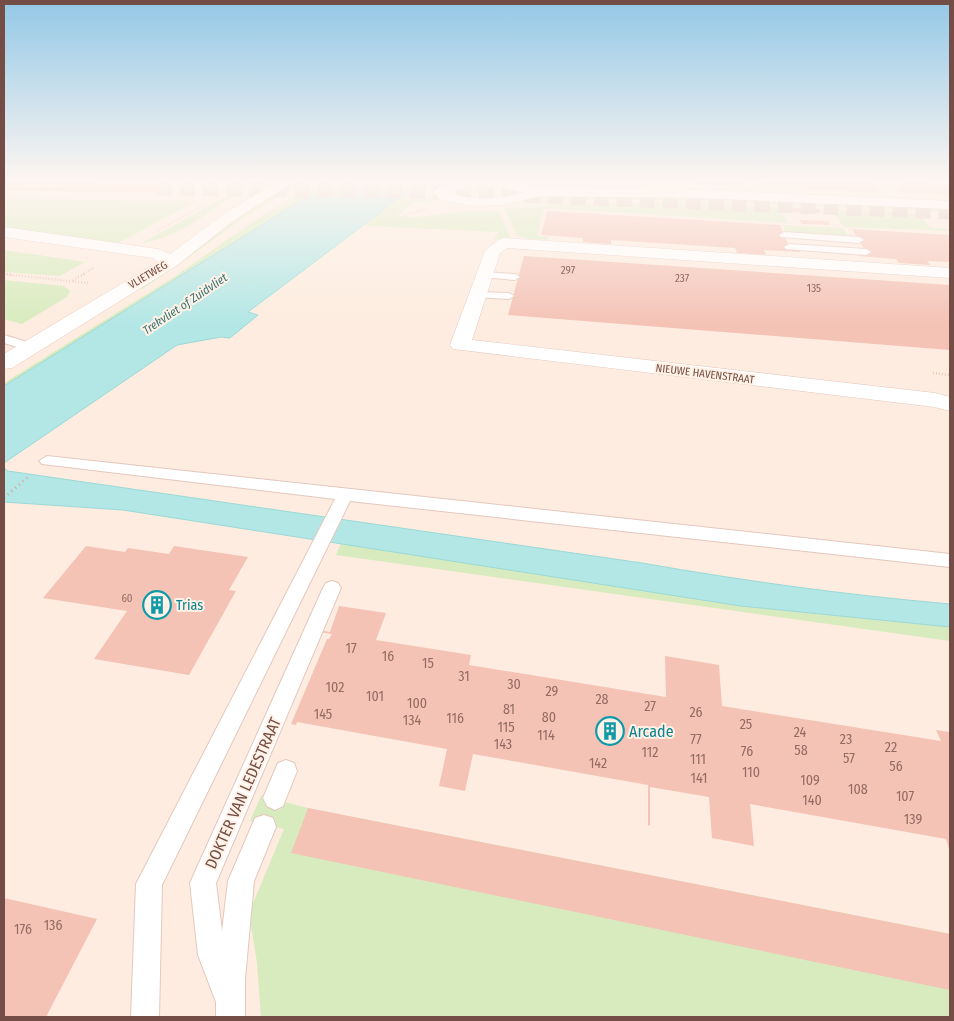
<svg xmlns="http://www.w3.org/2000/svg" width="954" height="1021" viewBox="0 0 954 1021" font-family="'Fira Sans Condensed',sans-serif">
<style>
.green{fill:#d8ebbe}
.water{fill:#b3e7e5;stroke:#99d9d7}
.pier{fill:#fdecdf}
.building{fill:#f4c3b6}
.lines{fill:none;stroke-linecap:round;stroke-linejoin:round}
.primary-tunnel{stroke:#dbc4b9;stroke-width:15;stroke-dasharray:15 8;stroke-linecap:butt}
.lane-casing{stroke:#e3c8be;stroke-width:2}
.street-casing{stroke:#e3c8be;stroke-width:1}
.secondary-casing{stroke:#e9c8bb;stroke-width:1}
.primary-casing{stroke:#d8cdcb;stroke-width:1}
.path-far2{stroke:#d8a699;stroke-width:2;stroke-dasharray:0.5 2;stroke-linecap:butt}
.path-far1{stroke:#d8a699;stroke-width:2.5;stroke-dasharray:0.5 2.5;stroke-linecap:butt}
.path{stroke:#d8a699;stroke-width:3;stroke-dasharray:1 4;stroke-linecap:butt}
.lane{fill:#fff;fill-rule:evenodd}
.street{fill:#fff;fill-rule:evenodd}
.secondary{fill:#fff;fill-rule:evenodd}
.primary{fill:#ffc494;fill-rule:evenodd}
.labels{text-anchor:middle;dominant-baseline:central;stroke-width:4;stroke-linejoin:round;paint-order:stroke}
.number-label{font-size:11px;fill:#946b62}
.far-street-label{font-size:11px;fill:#744e46;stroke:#fff1e6}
.far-water-label{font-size:12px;font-style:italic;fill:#377473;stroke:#fff1e6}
.culture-label{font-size:14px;fill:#0d838f;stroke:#fff1e6;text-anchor:start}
.near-number-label{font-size:14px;fill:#946b62}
.near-culture-label{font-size:16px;fill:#0d838f;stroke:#fff1e6;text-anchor:start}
.near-street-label{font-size:16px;fill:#744e46;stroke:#fff1e6}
</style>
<rect width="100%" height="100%" fill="#fdecdf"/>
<path class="green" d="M 253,181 L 259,181 C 220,201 187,236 142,243 Z
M 292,181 L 305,181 L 240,220 L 177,266 L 142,289 L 138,288 Z
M 308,191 L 316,191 L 4,386 L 4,383 L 174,277 L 251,223 L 298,194 Z
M 409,192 L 419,192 L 421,196 L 436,203 L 413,203 L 397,216 L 417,217 L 466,211 L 499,211 L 512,241 L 494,239 L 499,232 L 364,226 Z
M 580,195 L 581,197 L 712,197 L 713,200 L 773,202 L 772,199 L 783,202 L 950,207 L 950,212 L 669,200 L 591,200 L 536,204 L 530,200 L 545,196 Z
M 4,199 L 197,201 L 118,243 L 4,227 Z
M 658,202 L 779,207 L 788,223 L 544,208 L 538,236 L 548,237 L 547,240 L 524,238 L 517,235 L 504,209 L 561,204 Z
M 831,209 L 917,213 L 931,228 L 949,229 L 950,231 L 844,227 Z
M 783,225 L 843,228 L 848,237 L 786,233 Z
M 4,250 L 85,262 L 60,276 L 4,272 Z
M 4,280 L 64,286 L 70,291 L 67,297 L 22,324 L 4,319 Z
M 341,543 L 741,606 L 950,627 L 950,641 L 336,555 Z
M 261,796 L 308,808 L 950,934 L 950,1017 L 261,1017 L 257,963 L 249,913 L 284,829 L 250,821 Z"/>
<path class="water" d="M 332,181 L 422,181 L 248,312 L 258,315 L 230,338 L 221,337 L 177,345 L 4,463 L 4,386 Z
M 4,468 L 8,471 L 642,563 C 744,581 847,595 950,604 L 950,627 L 741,606 L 123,510 L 4,502 Z"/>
<path class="pier" d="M 322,185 L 325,185 L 415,187 L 409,191 L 315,189 Z"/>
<path class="building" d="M 685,181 L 743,181 L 745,187 L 696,184 Z
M 753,181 L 870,181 L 883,193 L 755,186 Z
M 896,181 L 950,184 L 950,195 L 902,192 L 899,188 L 903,188 Z
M 792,208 L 819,209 L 822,213 L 794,212 Z
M 547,211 L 780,225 L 790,249 L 799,249 L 800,252 L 764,250 L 766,255 L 737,253 L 735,248 L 611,240 L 611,244 L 583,242 L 583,238 L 541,235 Z
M 799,220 L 828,221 L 830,225 L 802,224 Z
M 852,229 L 950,235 L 950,262 L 927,261 L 930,265 L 899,263 L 896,259 L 859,256 L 858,253 L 867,254 Z
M 524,256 L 950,285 L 950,350 L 508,315 Z
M 86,546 L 125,552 L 128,548 L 169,554 L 174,546 L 248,557 L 229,590 L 236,591 L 189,675 L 94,659 L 127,611 L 43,598 Z
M 339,606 L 386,613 L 376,640 L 471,655 L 469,665 L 666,697 L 665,656 L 719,665 L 722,706 L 941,741 L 936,730 L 950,732 L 950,852 L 946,839 L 750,804 L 754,846 L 712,838 L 709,797 L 650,787 L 650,826 L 648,825 L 648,785 L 473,754 L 465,791 L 439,786 L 447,749 L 297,722 L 296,725 L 291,724 L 327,639 L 329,639 L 332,634 L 318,632 L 319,630 L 330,632 Z
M 308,808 L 950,934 L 950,990 L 291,853 Z
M 4,898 L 97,919 L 46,1017 L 4,1017 Z"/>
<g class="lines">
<path class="primary-tunnel" d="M 157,188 L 414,191 L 950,212"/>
<defs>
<path id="lane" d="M 784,232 L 859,237 L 864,240 L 859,243 L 781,237 L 779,235 Z
M 789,244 L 866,249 L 871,252 L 866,255 L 786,249 L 784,247 Z
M 485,272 L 515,274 L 520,277 L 515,280 L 481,277 L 481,273 Z
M 478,292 L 509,293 L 514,296 L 509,299 L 474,297 L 473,295 Z
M 4,335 L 34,344 L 36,347 L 30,351 L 4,343 Z
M 47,456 L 950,554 L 950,567 L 350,501 L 162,885 L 159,1017 L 131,1017 L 136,884 L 335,499 L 42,464 L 39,461 Z
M 332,581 L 338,583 L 341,588 L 216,883 L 222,931 L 228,881 L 255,818 L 264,815 L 273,818 L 276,827 L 254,881 L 245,979 L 245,1017 L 216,1017 L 216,1002 L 198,955 L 190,883 L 323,588 L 326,583 Z
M 286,760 L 294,763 L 297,771 L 283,806 L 275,810 L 267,806 L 263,798 L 278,763 Z"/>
<path id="street" d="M 457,181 L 510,181 L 539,188 L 703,190 L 950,201 L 950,209 L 703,198 L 540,196 L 503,205 L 472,206 L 441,200 L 432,192 L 445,184 ZM 475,186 L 501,187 L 525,193 C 503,198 470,202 449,192 Z
M 504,238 L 950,268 L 950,278 L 507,248 L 500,253 L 472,340 L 935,393 L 950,397 L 950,411 L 934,407 L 453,349 L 450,345 L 485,251 L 498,240 Z"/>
<path id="secondary" d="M 279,181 L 295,181 L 234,220 L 176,266 L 12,368 L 4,369 L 4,354 L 158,262 L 153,258 L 4,237 L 4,227 L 158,249 L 170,254 L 224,214 Z"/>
<path id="primary" d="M 4,182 L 157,184 L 164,188 L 157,192 L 4,190 Z"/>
</defs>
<use href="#lane" class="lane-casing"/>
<use href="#street" class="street-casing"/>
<use href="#secondary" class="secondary-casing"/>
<use href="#primary" class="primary-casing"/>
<path class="path-far2" d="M 308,187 L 417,189
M 404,215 L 427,209
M 157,231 L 204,205
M 4,274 L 12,275
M 82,275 L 93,268"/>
<path class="path-far1" d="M 4,274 L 88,283
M 73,280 L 84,274
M 933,373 L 950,375"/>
<path class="path" d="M 4,498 L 29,476"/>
<use href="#lane" class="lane"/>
<use href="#street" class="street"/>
<use href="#secondary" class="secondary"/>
<use href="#primary" class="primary"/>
</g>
<linearGradient id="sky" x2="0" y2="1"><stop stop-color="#93c8e7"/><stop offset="0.56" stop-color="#fef6f1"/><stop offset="1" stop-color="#fef6f1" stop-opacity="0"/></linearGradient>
<rect width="954" height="324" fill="url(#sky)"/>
<defs>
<symbol id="building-ring" viewBox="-11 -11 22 22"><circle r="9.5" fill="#fff1e6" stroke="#0f9aa8" stroke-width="1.5"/><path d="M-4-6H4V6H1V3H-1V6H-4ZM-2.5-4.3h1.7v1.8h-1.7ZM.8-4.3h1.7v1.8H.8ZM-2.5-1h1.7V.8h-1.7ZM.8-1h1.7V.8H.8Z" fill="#0f9aa8"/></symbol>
</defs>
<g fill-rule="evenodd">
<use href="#building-ring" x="141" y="589" width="32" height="32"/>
<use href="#building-ring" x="594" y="715" width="32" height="32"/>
</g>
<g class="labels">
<g class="number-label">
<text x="568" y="270">297</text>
<text x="682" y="278">237</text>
<text x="814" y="288">135</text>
<text x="127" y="598">60</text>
</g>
<g class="far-street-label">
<text transform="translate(148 275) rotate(-31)">VLIETWEG</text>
<text transform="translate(705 374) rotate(7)">NIEUWE HAVENSTRAAT</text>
</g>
<g class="far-water-label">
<text transform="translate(185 304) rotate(-34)">Trekvliet of Zuidvliet</text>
</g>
<g class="culture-label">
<text x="176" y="605">Trias</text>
</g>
<g class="near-number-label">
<text x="351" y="648">17</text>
<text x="388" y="656">16</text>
<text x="428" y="663">15</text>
<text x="464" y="676">31</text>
<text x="514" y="684">30</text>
<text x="335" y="687">102</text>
<text x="552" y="691">29</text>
<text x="375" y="696">101</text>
<text x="602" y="699">28</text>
<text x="417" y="703">100</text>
<text x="650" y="706">27</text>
<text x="509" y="709">81</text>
<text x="696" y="712">26</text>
<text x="323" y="714">145</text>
<text x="549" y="717">80</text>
<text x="455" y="718">116</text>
<text x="412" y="720">134</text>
<text x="746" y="724">25</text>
<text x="506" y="727">115</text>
<text x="800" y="732">24</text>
<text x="546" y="735">114</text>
<text x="696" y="739">77</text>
<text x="846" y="739">23</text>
<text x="503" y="744">143</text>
<text x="891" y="747">22</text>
<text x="801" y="750">58</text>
<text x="747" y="751">76</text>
<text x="650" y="752">112</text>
<text x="849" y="758">57</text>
<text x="698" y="759">111</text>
<text x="598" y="763">142</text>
<text x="896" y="766">56</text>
<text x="751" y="772">110</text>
<text x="699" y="778">141</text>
<text x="810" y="780">109</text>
<text x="858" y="789">108</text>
<text x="905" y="796">107</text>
<text x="812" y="800">140</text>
<text x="913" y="819">139</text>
<text x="53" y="925">136</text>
<text x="23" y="929">176</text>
</g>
<g class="near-culture-label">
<text x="629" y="731">Arcade</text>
</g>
<g class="near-street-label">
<text transform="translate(243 793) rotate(-66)">DOKTER VAN LEDESTRAAT</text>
</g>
</g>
<rect width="954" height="1021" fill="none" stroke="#744e46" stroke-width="10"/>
</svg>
